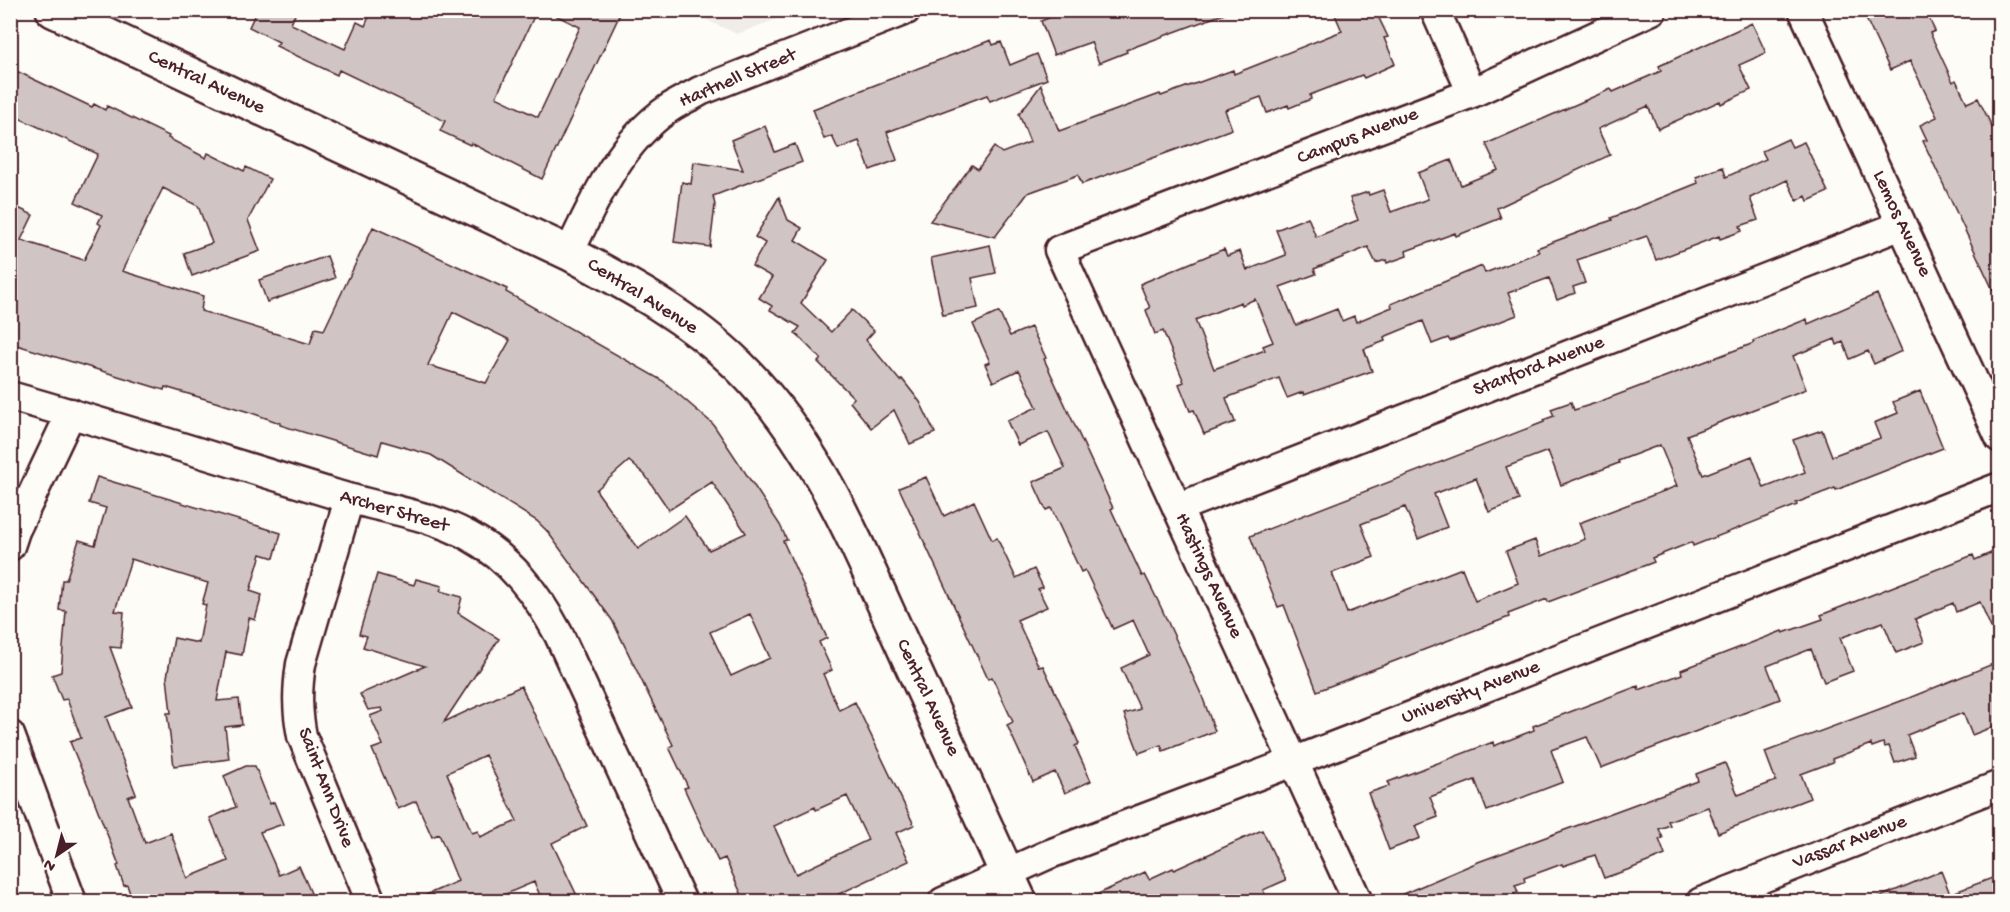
<svg xmlns="http://www.w3.org/2000/svg" width="2010" height="912" viewBox="0 0 2010 912" font-family="'Gochi Hand',sans-serif">
<style>
.built{fill:#f0ece8}
.building{fill:#d0c5c4;stroke:#4a1f2b;stroke-width:1.5;fill-rule:evenodd}
.lines{fill:none;stroke-linecap:round;stroke-linejoin:round}
.street-casing{stroke:#4a1f2b;stroke-width:33}
.secondary-casing{stroke:#4a1f2b;stroke-width:38}
.street{stroke:#fdfcf7;stroke-width:28}
.secondary{stroke:#fdfcf7;stroke-width:33}
.labels{text-anchor:middle;dominant-baseline:central;stroke-width:4.5;stroke-linejoin:round;paint-order:stroke}
.street-label{font-size:20px;fill:#4a1f2b;stroke:#fdfcf7}
</style>
<rect width="100%" height="100%" fill="#fdfcf7"/>
<filter id="ink" filterUnits="userSpaceOnUse"><feTurbulence type="fractalNoise" baseFrequency=".0167" numOctaves="2"/><feDisplacementMap in="SourceGraphic" scale="12" xChannelSelector="R" yChannelSelector="G"/><feConvolveMatrix kernelMatrix="1 2 1 2 8 2 1 2 1" color-interpolation-filters="sRGB"/></filter>
<g filter="url(#ink)">
<path class="built" d="M 687,11 L 798,11 L 737,34 Z"/>
<path class="building" d="M 257,10 L 297,10 L 291,24 L 345,49 L 357,22 L 365,26 L 372,10 L 537,10 L 496,97 L 538,117 L 580,27 L 545,10 L 622,10 L 542,179 L 471,143 L 470,145 L 440,131 L 445,121 L 339,70 L 337,75 L 276,46 L 279,42 L 249,27 Z
M 1068,10 L 1226,10 L 1226,13 L 1126,50 L 1127,52 L 1099,63 L 1091,42 L 1054,55 L 1041,21 Z
M 1333,10 L 1375,10 L 1388,37 L 1384,38 L 1395,64 L 1364,78 L 1362,75 L 1310,95 L 1311,99 L 1289,108 L 1288,105 L 1267,113 L 1261,97 L 1225,110 L 1232,129 L 1082,184 L 1078,175 L 1028,193 L 995,237 L 930,221 L 972,165 L 978,169 L 994,147 L 1002,153 L 1030,142 L 1019,114 L 1041,85 L 1059,131 L 1160,94 L 1161,96 L 1233,70 L 1234,74 L 1342,31 Z
M 1862,10 L 1925,10 L 1935,31 L 1930,33 L 1953,82 L 1956,80 L 1967,103 L 1978,98 L 2000,143 L 2000,305 L 1923,141 L 1927,140 L 1920,125 L 1937,117 L 1910,61 L 1890,70 Z
M 1752,23 L 1766,53 L 1739,65 L 1751,90 L 1721,104 L 1720,101 L 1658,129 L 1648,106 L 1598,129 L 1610,155 L 1497,208 L 1501,218 L 1456,236 L 1455,233 L 1406,251 L 1407,256 L 1387,263 L 1386,260 L 1376,263 L 1368,247 L 1314,269 L 1316,274 L 1280,287 L 1296,325 L 1337,309 L 1342,321 L 1354,316 L 1356,322 L 1392,307 L 1391,304 L 1482,266 L 1485,273 L 1539,252 L 1537,248 L 1612,220 L 1611,218 L 1698,183 L 1696,177 L 1723,167 L 1726,177 L 1766,159 L 1762,151 L 1788,139 L 1792,147 L 1804,142 L 1828,192 L 1808,201 L 1806,196 L 1797,201 L 1787,180 L 1750,198 L 1758,220 L 1740,226 L 1742,231 L 1720,239 L 1719,236 L 1656,260 L 1647,236 L 1577,260 L 1585,283 L 1573,287 L 1575,293 L 1557,300 L 1549,278 L 1508,293 L 1517,315 L 1450,341 L 1448,338 L 1432,344 L 1423,321 L 1384,337 L 1385,341 L 1364,349 L 1372,371 L 1304,395 L 1303,392 L 1287,398 L 1279,378 L 1226,398 L 1235,422 L 1204,434 L 1194,410 L 1190,411 L 1179,384 L 1184,382 L 1163,331 L 1155,334 L 1146,310 L 1150,308 L 1140,284 L 1224,249 L 1227,256 L 1240,251 L 1247,270 L 1286,255 L 1276,230 L 1308,217 L 1316,237 L 1358,220 L 1350,198 L 1368,192 L 1369,195 L 1383,190 L 1391,212 L 1428,199 L 1418,173 L 1451,160 L 1461,185 L 1498,170 L 1486,144 L 1611,89 L 1613,92 L 1661,71 L 1659,66 ZM 1255,299 L 1273,342 L 1263,346 L 1265,350 L 1214,369 L 1195,320 L 1241,302 L 1242,305 Z
M 991,40 L 993,45 L 1001,42 L 1010,65 L 1037,54 L 1047,79 L 990,101 L 987,95 L 887,132 L 897,160 L 870,170 L 859,141 L 838,149 L 832,136 L 824,139 L 813,109 Z
M 10,68 L 92,107 L 94,104 L 105,110 L 107,106 L 169,136 L 168,138 L 206,158 L 208,153 L 244,171 L 246,167 L 270,179 L 248,220 L 260,251 L 192,276 L 184,253 L 212,243 L 198,206 L 163,188 L 122,271 L 203,296 L 201,311 L 310,344 L 315,328 L 324,330 L 373,227 L 507,289 L 506,292 L 663,381 L 713,424 L 780,525 L 787,540 L 783,541 L 827,638 L 819,642 L 832,670 L 823,674 L 839,710 L 855,702 L 914,825 L 896,833 L 909,861 L 822,902 L 745,902 L 725,858 L 718,861 L 695,812 L 684,788 L 688,787 L 669,747 L 673,745 L 612,620 L 547,531 L 537,521 L 431,455 L 382,441 L 378,455 L 280,425 L 280,423 L 249,412 L 165,387 L 164,390 L 10,343 L 10,204 L 33,215 L 21,240 L 84,260 L 101,225 L 98,223 L 102,215 L 75,202 L 98,154 L 10,114 ZM 453,312 L 510,340 L 486,383 L 428,365 ZM 629,461 L 645,475 L 669,510 L 712,482 L 746,533 L 709,550 L 685,516 L 638,549 L 596,490 ZM 750,614 L 770,658 L 731,676 L 710,632 ZM 847,796 L 868,840 L 796,874 L 774,826 L 815,807 L 816,810 Z
M 765,126 L 775,152 L 795,144 L 802,162 L 713,196 L 715,205 L 710,247 L 674,242 L 682,182 L 691,184 L 694,162 L 743,170 L 731,140 Z
M 779,197 L 788,220 L 802,228 L 795,240 L 828,260 L 801,303 L 831,332 L 852,310 L 874,331 L 866,340 L 900,381 L 902,379 L 920,402 L 935,433 L 910,444 L 894,410 L 871,428 L 850,402 L 854,398 L 818,362 L 821,359 L 795,333 L 800,327 L 770,310 L 772,306 L 759,298 L 772,277 L 752,266 L 765,243 L 755,237 Z
M 990,245 L 996,273 L 972,278 L 978,308 L 943,315 L 931,258 Z
M 327,256 L 335,278 L 267,302 L 259,280 Z
M 1877,294 L 1902,351 L 1874,364 L 1868,351 L 1850,359 L 1843,342 L 1837,345 L 1835,339 L 1793,356 L 1806,389 L 1687,435 L 1703,475 L 1752,456 L 1764,488 L 1805,472 L 1793,440 L 1822,430 L 1832,456 L 1880,438 L 1874,423 L 1898,413 L 1893,402 L 1920,391 L 1943,448 L 1836,490 L 1835,488 L 1796,503 L 1797,505 L 1693,546 L 1692,542 L 1652,558 L 1654,562 L 1548,602 L 1547,599 L 1508,614 L 1509,617 L 1317,691 L 1284,605 L 1278,607 L 1250,536 L 1544,422 L 1543,420 L 1554,416 L 1551,409 L 1571,402 L 1574,410 L 1596,403 L 1754,343 L 1753,341 L 1807,319 L 1808,324 ZM 1660,445 L 1677,486 L 1579,523 L 1585,539 L 1541,556 L 1535,540 L 1506,551 L 1518,583 L 1475,601 L 1462,568 L 1347,613 L 1332,573 L 1374,557 L 1361,524 L 1405,507 L 1418,539 L 1447,527 L 1434,494 L 1476,478 L 1489,512 L 1519,500 L 1506,467 L 1548,451 L 1561,485 L 1619,463 L 1618,461 Z
M 999,312 L 1010,336 L 1031,327 L 1046,358 L 1044,359 L 1113,508 L 1111,509 L 1142,576 L 1145,575 L 1159,603 L 1202,696 L 1215,731 L 1163,751 L 1161,745 L 1139,753 L 1124,714 L 1140,709 L 1121,668 L 1149,655 L 1133,620 L 1113,629 L 1085,570 L 1081,572 L 1051,508 L 1046,510 L 1033,482 L 1065,468 L 1048,432 L 1018,445 L 1007,421 L 1037,407 L 1019,370 L 993,382 L 985,364 L 990,362 L 973,324 Z
M 97,477 L 281,533 L 274,558 L 261,554 L 250,591 L 262,595 L 255,620 L 249,618 L 242,655 L 226,652 L 217,701 L 239,699 L 242,725 L 225,727 L 229,759 L 174,766 L 167,713 L 171,713 L 167,677 L 174,638 L 199,643 L 206,605 L 202,604 L 208,583 L 131,559 L 115,611 L 124,612 L 121,648 L 110,647 L 132,707 L 106,717 L 136,794 L 128,797 L 145,843 L 171,833 L 187,878 L 228,861 L 210,818 L 236,807 L 224,776 L 246,766 L 255,766 L 270,804 L 274,802 L 283,824 L 260,832 L 279,875 L 299,866 L 311,893 L 289,902 L 133,902 L 127,885 L 124,886 L 117,866 L 119,865 L 92,795 L 70,742 L 81,738 L 67,699 L 62,700 L 52,675 L 61,672 L 66,611 L 59,610 L 62,580 L 66,580 L 79,540 L 95,545 L 106,508 L 89,503 Z
M 926,477 L 944,516 L 974,501 L 992,540 L 997,538 L 1016,578 L 1034,569 L 1043,587 L 1038,589 L 1047,607 L 1017,620 L 1039,667 L 1043,666 L 1068,719 L 1079,744 L 1075,746 L 1091,781 L 1065,793 L 1055,772 L 1033,782 L 1007,725 L 1013,722 L 992,677 L 988,679 L 899,488 Z
M 1993,552 L 2000,568 L 2000,649 L 1980,602 L 1956,612 L 1953,603 L 1915,619 L 1924,642 L 1896,653 L 1883,622 L 1840,638 L 1853,671 L 1824,682 L 1811,649 L 1767,666 L 1780,699 L 1601,768 L 1587,737 L 1551,750 L 1563,782 L 1487,811 L 1475,780 L 1430,797 L 1438,817 L 1415,826 L 1420,838 L 1389,850 L 1368,793 L 1389,786 L 1388,782 L 1493,742 L 1494,746 L 1534,730 L 1533,726 L 1638,686 L 1639,690 L 1682,674 L 1681,670 L 1782,631 L 1783,633 L 1823,619 L 1821,615 L 1973,555 L 1975,560 Z
M 377,574 L 414,585 L 416,579 L 442,586 L 440,591 L 462,597 L 458,613 L 499,639 L 444,722 L 521,686 L 587,826 L 552,843 L 580,902 L 543,902 L 534,882 L 487,902 L 410,902 L 458,881 L 439,834 L 432,837 L 416,801 L 398,809 L 372,749 L 383,745 L 370,716 L 383,711 L 382,708 L 368,710 L 360,694 L 425,666 L 363,647 L 367,636 L 359,634 ZM 485,755 L 517,821 L 480,837 L 478,831 L 472,833 L 447,773 Z
M 2000,661 L 2000,724 L 1972,735 L 1963,713 L 1907,735 L 1915,756 L 1895,763 L 1889,746 L 1885,747 L 1883,743 L 1872,747 L 1871,744 L 1832,759 L 1833,762 L 1801,774 L 1810,798 L 1718,833 L 1708,807 L 1668,821 L 1670,825 L 1659,829 L 1663,838 L 1659,839 L 1665,855 L 1630,869 L 1604,878 L 1595,855 L 1563,866 L 1562,864 L 1524,878 L 1525,882 L 1515,885 L 1518,892 L 1514,893 L 1518,902 L 1384,902 L 1478,862 L 1698,781 L 1696,774 L 1725,763 L 1738,795 L 1776,781 L 1765,752 L 1909,698 Z
M 1262,830 L 1286,880 L 1263,890 L 1269,902 L 1081,902 L 1145,872 L 1149,879 L 1173,868 L 1174,870 Z
M 1941,871 L 1950,894 L 2000,875 L 2000,902 L 1868,902 Z"/>
<g class="lines">
<defs>
<path id="street" d="M 1435,10 L 1472,93
M 1803,10 L 2000,438
M 569,253 C 594,201 619,143 668,109 C 678,102 690,97 700,91 L 906,10
M 10,396 C 119,427 226,461 334,494 C 378,508 427,513 469,536 C 511,559 537,594 559,635 L 682,902
M 349,499 L 301,664 C 297,691 297,710 302,736 L 371,902
M 1177,508 L 1902,225
M 10,546 L 15,531 L 71,413
M 10,735 L 72,902
M 943,902 L 1047,855 L 1293,762 L 2000,487
M 1358,902 L 1059,250 L 1472,93 L 1652,10
M 1701,902 L 2000,785"/>
<path id="secondary" d="M 53,10 L 569,253 C 629,285 689,317 738,365 C 815,441 855,541 899,637 C 939,725 979,813 1020,902"/>
</defs>
<use href="#street" class="street-casing"/>
<use href="#secondary" class="secondary-casing"/>
<use href="#street" class="street"/>
<use href="#secondary" class="secondary"/>
</g>
</g>
<g class="labels">
<g class="street-label">
<text transform="translate(738 79) rotate(-23)">Hartnell Street</text>
<text transform="translate(206 83) rotate(25)">Central Avenue</text>
<text transform="translate(1358 137) rotate(-21)">Campus Avenue</text>
<text transform="translate(1901 224) rotate(65)">Lemos Avenue</text>
<text transform="translate(642 297) rotate(32)">Central Avenue</text>
<text transform="translate(1539 367) rotate(-21)">Stanford Avenue</text>
<text transform="translate(394 512) rotate(16)">Archer Street</text>
<text transform="translate(1208 576) rotate(65)">Hastings Avenue</text>
<text transform="translate(1471 693) rotate(-21)">University Avenue</text>
<text transform="translate(927 698) rotate(65)">Central Avenue</text>
<text transform="translate(325 788) rotate(69)">Saint Ann Drive</text>
<text transform="translate(1850 843) rotate(-21)">Vassar Avenue</text>
</g>
</g>
<rect width="2010" height="912" fill="none" stroke="#fdfcf7" stroke-width="36"/>
<rect x="18" y="18" width="1974" height="876" fill="none" stroke="#4a1f2b" stroke-width="2" filter="url(#ink)"/>
<g transform="translate(57 855) rotate(215)" stroke="#fdfcf7" stroke-width="4.5" paint-order="stroke">
<path d="M0-4.5L10 22L0 15L-10 22Z" fill="#4a1f2b"/>
<text y="-9" font-size="16" font-weight="bold" text-anchor="middle" fill="#4a1f2b">N</text>
</g>
</svg>
